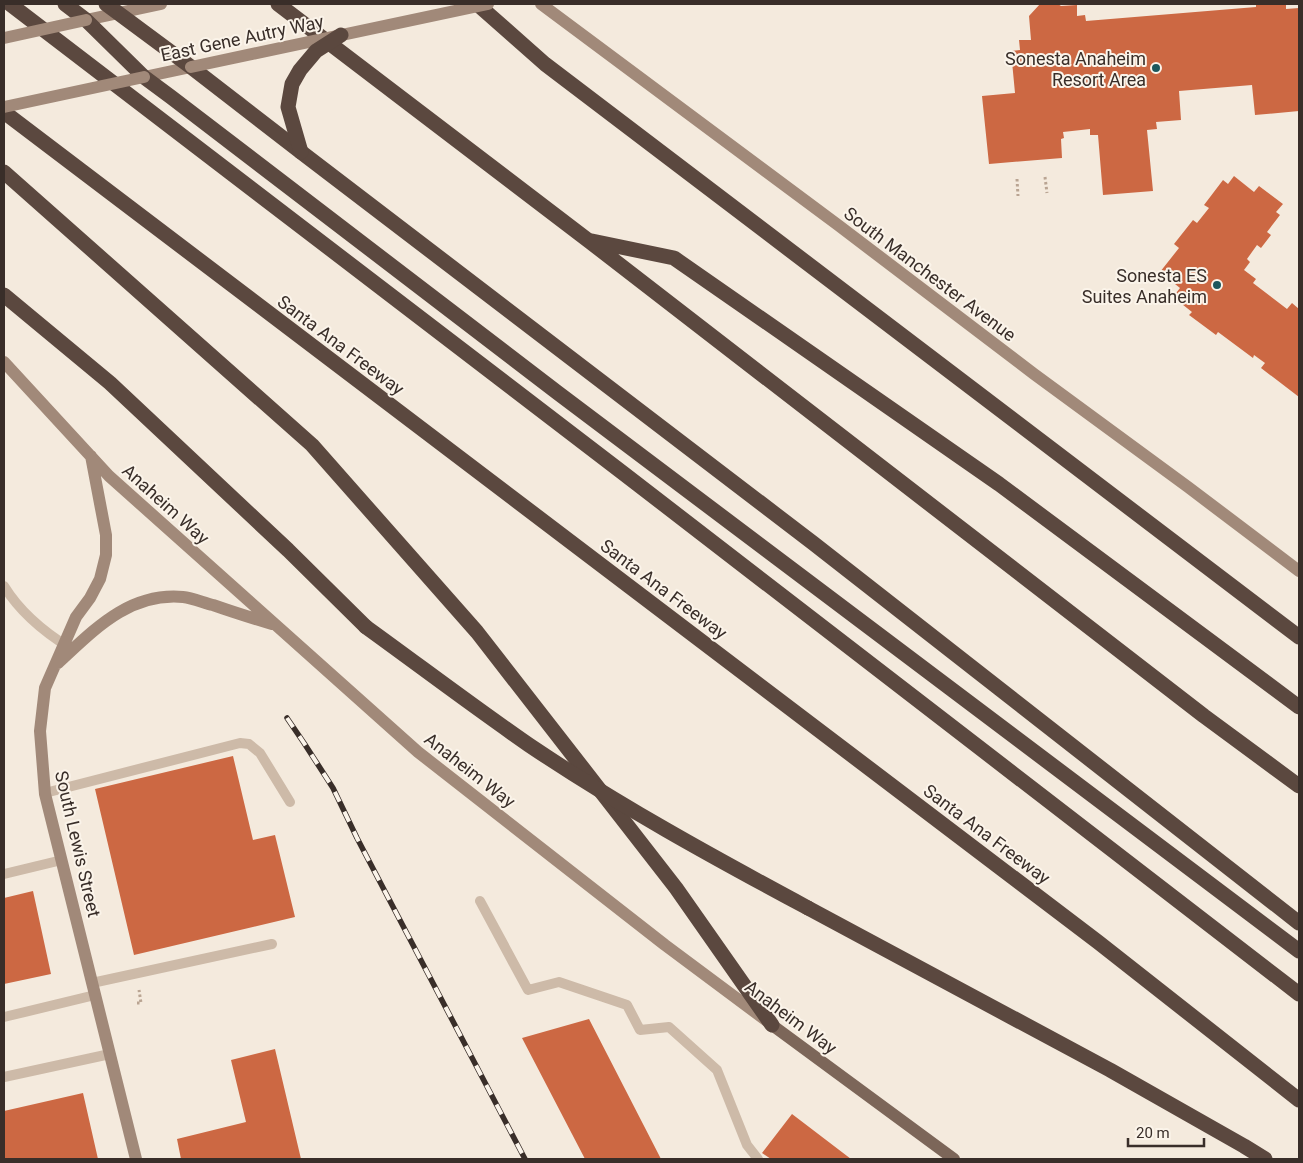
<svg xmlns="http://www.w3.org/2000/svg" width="1303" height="1163" viewBox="0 0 1303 1163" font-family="Roboto,sans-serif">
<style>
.building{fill:#cc6843}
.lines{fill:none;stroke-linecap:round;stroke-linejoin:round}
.path{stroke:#b9a492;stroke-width:3;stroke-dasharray:2.5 2.5;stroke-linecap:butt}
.lane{stroke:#cdbaa8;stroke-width:10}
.secondary{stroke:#a18979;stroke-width:12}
.primary{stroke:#7c6659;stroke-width:12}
.highway{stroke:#5b483f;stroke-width:15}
.rail-casing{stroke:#392e29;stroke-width:5.5}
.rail{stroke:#fbf4ea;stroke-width:4;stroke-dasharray:11;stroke-linecap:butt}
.secondary-bridge{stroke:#a18979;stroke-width:12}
.highway-bridge{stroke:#5b483f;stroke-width:15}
.poi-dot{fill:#1c575d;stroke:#fbf4ea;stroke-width:2}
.labels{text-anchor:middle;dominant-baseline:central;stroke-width:4;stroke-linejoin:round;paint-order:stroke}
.street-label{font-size:18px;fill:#392e29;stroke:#fbf4ea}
.poi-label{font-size:18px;fill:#392e29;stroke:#fbf4ea;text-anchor:end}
</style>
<rect width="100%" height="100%" fill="#f4eadd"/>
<path class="building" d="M 1040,4 L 1058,4 L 1061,6 L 1077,5 L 1077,16 L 1085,15 L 1086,21 L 1256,7 L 1256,4 L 1286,4 L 1286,9 L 1299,8 L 1299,111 L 1255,115 L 1252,85 L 1179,91 L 1181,120 L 1156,122 L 1157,129 L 1147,130 L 1153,191 L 1103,195 L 1098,135 L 1090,135 L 1090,129 L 1063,132 L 1064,138 L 1061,139 L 1062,158 L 989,164 L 982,96 L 1015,93 L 1011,51 L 1020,50 L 1019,40 L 1031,40 L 1029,16 Z
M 1234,176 L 1254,192 L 1259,186 L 1283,204 L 1276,212 L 1280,215 L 1267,232 L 1271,235 L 1261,248 L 1257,245 L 1247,259 L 1250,262 L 1244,270 L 1256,279 L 1253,283 L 1287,309 L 1292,303 L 1299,309 L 1299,397 L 1261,368 L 1265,363 L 1254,355 L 1253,358 L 1218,332 L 1216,335 L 1189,315 L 1192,312 L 1173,297 L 1180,288 L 1160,272 L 1179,248 L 1174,244 L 1193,220 L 1197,223 L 1209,208 L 1204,205 L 1223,180 L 1228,184 Z
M 233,756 L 253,840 L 275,835 L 295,917 L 134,955 L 95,789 Z
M 33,891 L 51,974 L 4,984 L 4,898 Z
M 589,1019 L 661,1159 L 585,1159 L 522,1038 Z
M 275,1049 L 301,1159 L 181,1159 L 177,1139 L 246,1122 L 231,1060 Z
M 83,1093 L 98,1159 L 4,1159 L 4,1111 Z
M 792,1114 L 851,1159 L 771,1159 L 762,1153 Z"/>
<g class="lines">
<path class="path" d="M 1045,177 L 1047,193
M 1017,179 L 1018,196
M 137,1003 L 141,1003 L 139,990"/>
<path class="lane" d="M 4,586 C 20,612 44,632 70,648
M 45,793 L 240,743 L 249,744 L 260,753 L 290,802
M 4,874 L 62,860
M 480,901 L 528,990 L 559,982 L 627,1005 L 640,1030 L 669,1027 L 717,1070 L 747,1145 L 758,1159
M 92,983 L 272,944
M 4,1017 L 95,995
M 4,1077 L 110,1054"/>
<path class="secondary" d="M 541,4 L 838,225 L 1034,374 L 1188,487 L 1299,571
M 86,20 L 161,4
M 144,77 L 191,67
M 4,362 L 109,476 L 418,752 L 665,945 L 767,1021
M 91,456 L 106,535 L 106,555 L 100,579 L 90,598 L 76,617 L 45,688 L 40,731 L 45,794 L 136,1159
M 58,663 C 94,630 129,592 183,597 C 193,598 204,603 213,605 C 233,612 252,618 272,624"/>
<path class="primary" d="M 772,1025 L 954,1159"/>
<path class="highway" d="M 10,4 L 623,473 L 1299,994
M 65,4 L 86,20 L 144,77 L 171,97 L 558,393 L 1299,951
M 106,4 L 191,67 L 301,152 L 813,543 L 1299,923
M 278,4 L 589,241 L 1204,716 L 1299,786
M 477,4 L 545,64 L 1299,637
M 4,112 L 1098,942 L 1299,1100
M 4,172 L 312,445 L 477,632 L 676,888 L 772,1025
M 592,241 L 674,258 L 999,484 L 1299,707
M 4,295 L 110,383 L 288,550 L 366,627
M 808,908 L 1110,1070 L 1244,1146 L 1265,1159"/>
<defs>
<path id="rail" d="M 287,718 L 304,743 L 333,788 L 357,838 L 525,1159"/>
</defs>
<use href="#rail" class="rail-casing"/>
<use href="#rail" class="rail"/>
<path class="secondary-bridge" d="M 4,38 L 86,20
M 191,67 L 488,4
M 4,107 L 144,77"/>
<path class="highway-bridge" d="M 301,152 L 288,107 L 292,84 L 300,70 L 316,51 L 341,35
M 366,627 C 420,666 474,707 529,745 C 618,805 713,857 808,908"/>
</g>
<g class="poi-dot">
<circle cx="1156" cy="68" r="5"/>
<circle cx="1217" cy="285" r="5"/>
</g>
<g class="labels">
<g class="street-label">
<text transform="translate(242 38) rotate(-12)">East Gene Autry Way</text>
<text transform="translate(930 274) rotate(37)">South Manchester Avenue</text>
<text transform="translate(341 345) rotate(37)">Santa Ana Freeway</text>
<text transform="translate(166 504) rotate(42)">Anaheim Way</text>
<text transform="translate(664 589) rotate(37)">Santa Ana Freeway</text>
<text transform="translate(470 770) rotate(38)">Anaheim Way</text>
<text transform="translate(987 834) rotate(37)">Santa Ana Freeway</text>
<text transform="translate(78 844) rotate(77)">South Lewis Street</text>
<text transform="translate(791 1017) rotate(37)">Anaheim Way</text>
</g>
<g class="poi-label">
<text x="1146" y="58">Sonesta Anaheim<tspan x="1146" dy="21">Resort Area</tspan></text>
<text x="1207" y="275">Sonesta ES<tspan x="1207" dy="21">Suites Anaheim</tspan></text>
</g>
</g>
<rect width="1303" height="1163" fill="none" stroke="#392e29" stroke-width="10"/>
<path d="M1128 1138v8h76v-8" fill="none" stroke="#392e29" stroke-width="2.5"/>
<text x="1136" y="1138" font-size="15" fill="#392e29" stroke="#fbf4ea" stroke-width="4" paint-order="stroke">20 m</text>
</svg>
